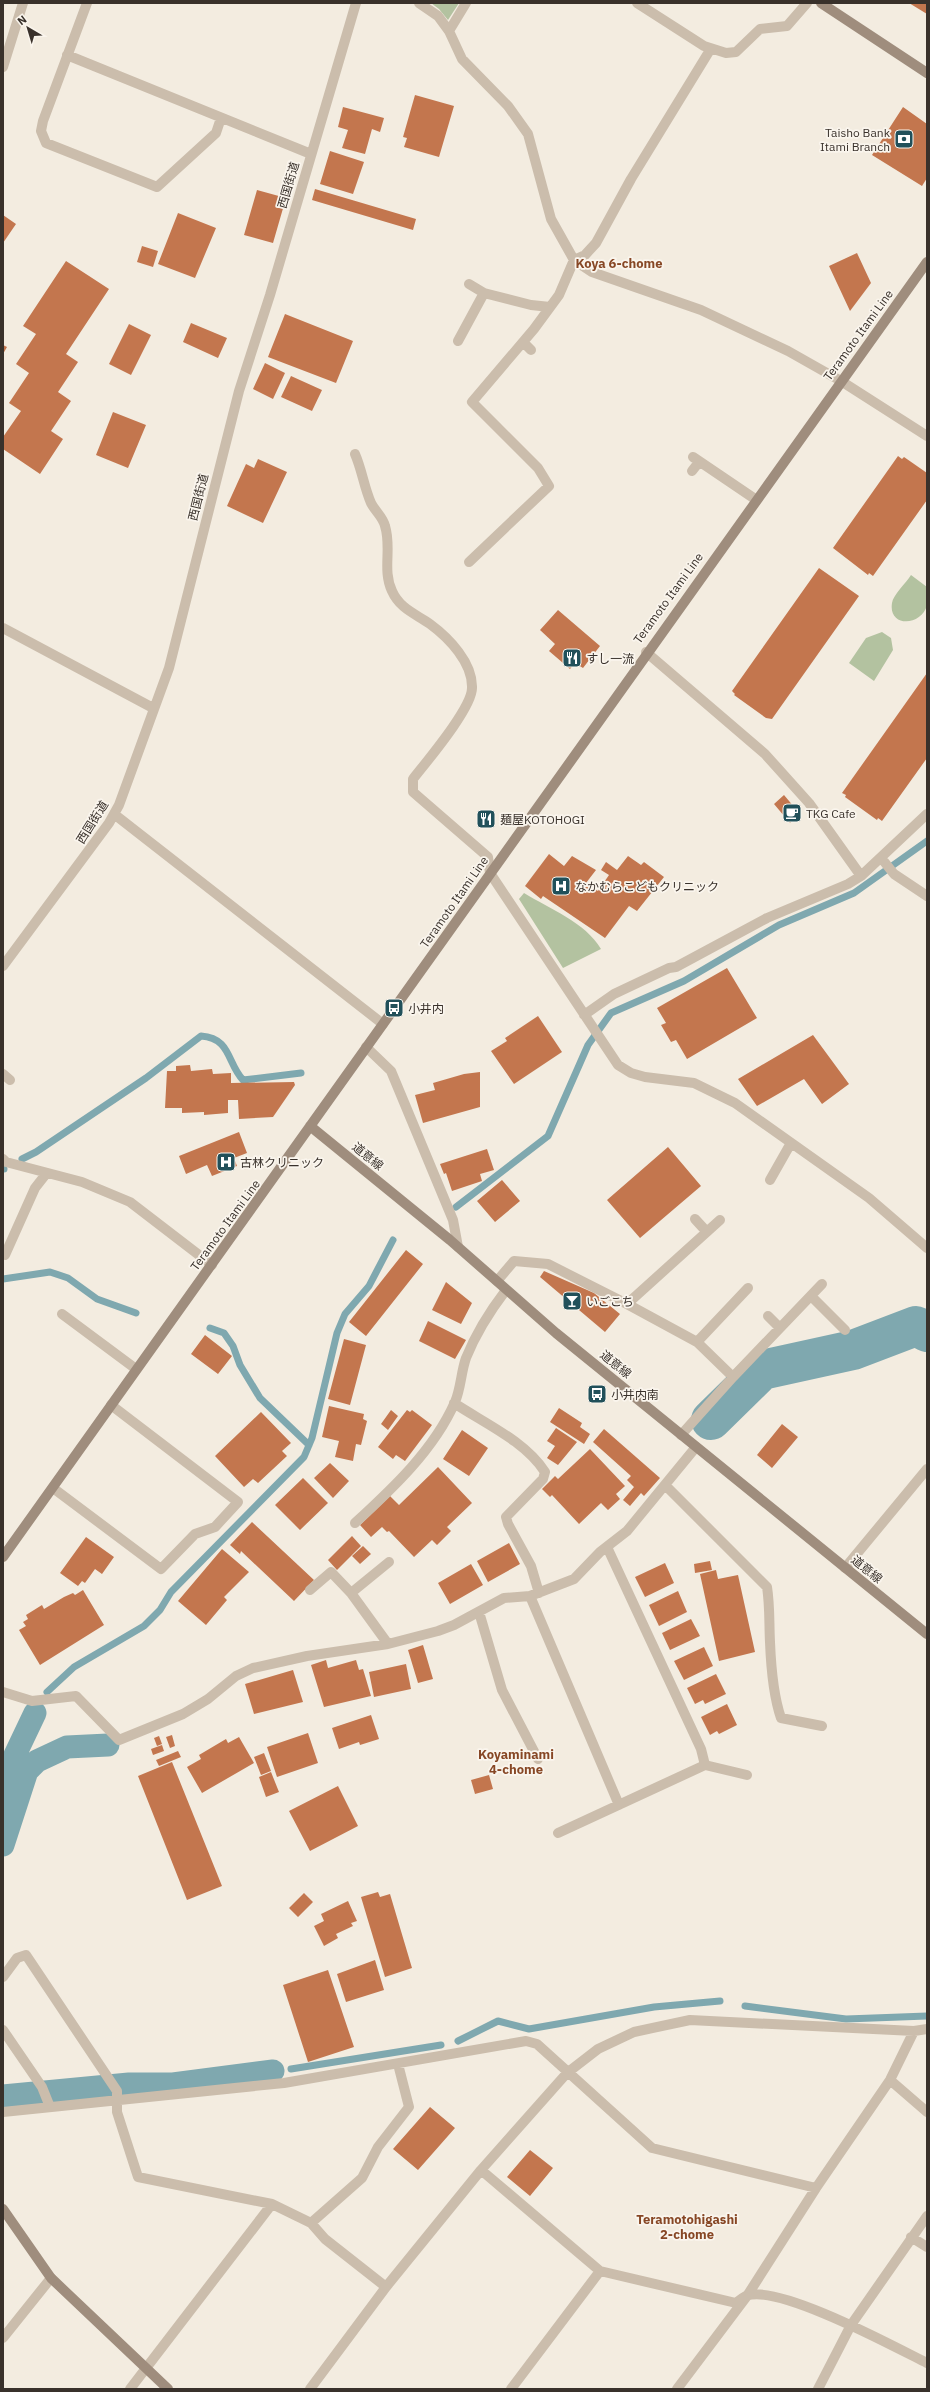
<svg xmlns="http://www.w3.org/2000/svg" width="930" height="2392" viewBox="0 0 930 2392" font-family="'IBM Plex Sans','Noto Sans JP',sans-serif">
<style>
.green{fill:#b3c2a0}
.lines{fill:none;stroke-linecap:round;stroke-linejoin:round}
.stream{stroke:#7fa8af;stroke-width:7}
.canal{stroke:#7fa8af;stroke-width:23}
.river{stroke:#7fa8af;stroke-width:40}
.building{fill:#c3764e}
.street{stroke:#cbbdac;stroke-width:10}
.secondary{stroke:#9f8d7d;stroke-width:10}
.labels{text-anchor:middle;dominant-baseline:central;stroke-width:3.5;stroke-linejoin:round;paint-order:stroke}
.poi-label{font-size:12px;fill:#39312b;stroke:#faf5ed;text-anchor:start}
.street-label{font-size:12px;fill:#39312b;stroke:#faf5ed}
.neighbourhood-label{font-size:13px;font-weight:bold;fill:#874725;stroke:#faf5ed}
</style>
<rect width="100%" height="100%" fill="#f3ece0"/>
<path class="green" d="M 431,3 L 459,3 L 448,20 L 439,9 Z
M 911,575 L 927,587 C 927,592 928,600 927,605 C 922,626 888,628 892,603 C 893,595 906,583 911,575 Z
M 882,632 L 891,638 L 893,650 L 874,681 L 849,663 L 866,638 Z
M 524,893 C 550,909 585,922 601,949 L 563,968 L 519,899 Z"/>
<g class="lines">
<path class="stream" d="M 22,1159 L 36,1152 L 146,1078 L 201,1036 C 231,1038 227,1063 243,1080 L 301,1073
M 3,1169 L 4,1169
M 456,1207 L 548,1136 L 588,1045 L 611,1013 L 684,981 L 779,925 L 854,893 L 927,841
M 3,1279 L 50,1272 L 68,1278 L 97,1299 L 136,1313
M 210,1328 L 224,1333 L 233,1346 L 240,1365 L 260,1398 L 309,1445
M 47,1692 L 74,1667 L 144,1626 L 160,1610 L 171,1592 L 304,1457 L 312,1438 L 337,1333 L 345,1314 L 369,1286 L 393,1240
M 745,2006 L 846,2019 L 927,2016
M 458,2041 L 498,2021 L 529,2029 L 654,2007 L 720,2001
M 291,2069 L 441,2045"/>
<path class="canal" d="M 3,1795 L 15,1755 L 35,1713
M 3,1845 L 27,1771 L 37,1761 L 67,1747 L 108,1745
M 3,2096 L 129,2084 L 173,2084 L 273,2071"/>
<path class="river" d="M 711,1420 L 762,1370 L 853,1350 L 916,1326 L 927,1332"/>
</g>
<path class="building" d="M 909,3 L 927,3 L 927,14 Z
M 415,95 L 454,106 L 439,157 L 404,147 L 407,138 L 403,137 Z
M 343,107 L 384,118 L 380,132 L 372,129 L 365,154 L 342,148 L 348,130 L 338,127 Z
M 903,107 L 927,124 L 927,178 L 922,186 L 872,155 Z
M 330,151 L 364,162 L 353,194 L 320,184 Z
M 315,189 L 416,219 L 413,230 L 312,200 Z
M 257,190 L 286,198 L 273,243 L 244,235 Z
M 178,213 L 216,228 L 195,278 L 158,264 Z
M 3,215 L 16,224 L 3,243 Z
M 142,246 L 158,251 L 153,267 L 137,262 Z
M 857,253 L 871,283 L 850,311 L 829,266 Z
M 66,261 L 109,289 L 66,354 L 78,362 L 58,392 L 71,401 L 51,431 L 63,439 L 40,474 L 3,449 L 3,437 L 21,411 L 9,403 L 29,373 L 16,364 L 36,334 L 23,326 Z
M 285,314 L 353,341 L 336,383 L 268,357 Z
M 191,323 L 227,338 L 218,358 L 183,342 Z
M 129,324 L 151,335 L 131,375 L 109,364 Z
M 3,345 L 7,347 L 3,354 Z
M 265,363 L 285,373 L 273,399 L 253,389 Z
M 291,376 L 322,390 L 312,411 L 281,397 Z
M 113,412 L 146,425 L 128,468 L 96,455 Z
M 898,456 L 902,459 L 904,457 L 927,473 L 927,500 L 873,576 L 869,573 L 868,575 L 833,548 Z
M 258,459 L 287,472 L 263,523 L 227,506 L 246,464 L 254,468 Z
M 819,568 L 859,596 L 772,719 L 766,718 L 734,695 L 735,694 L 732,691 Z
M 558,610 L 600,646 L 583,668 L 575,663 L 570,669 L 549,651 L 555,644 L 540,630 Z
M 927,673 L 927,758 L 882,821 L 878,818 L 877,820 L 845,797 L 846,795 L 842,793 Z
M 784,795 L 800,814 L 790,823 L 774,804 Z
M 549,854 L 564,866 L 572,856 L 596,870 L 586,883 L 598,891 L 609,875 L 601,870 L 606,862 L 617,870 L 628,856 L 641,865 L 644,862 L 664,877 L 637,911 L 629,906 L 605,938 L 543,896 L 541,899 L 525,886 Z
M 727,968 L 757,1018 L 687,1059 L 676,1040 L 671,1042 L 661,1025 L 666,1023 L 657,1008 Z
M 538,1016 L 562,1052 L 514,1084 L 491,1051 L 507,1041 L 505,1038 Z
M 813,1035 L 849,1084 L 822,1104 L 804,1079 L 757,1106 L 738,1079 Z
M 190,1065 L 191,1071 L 212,1069 L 213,1074 L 231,1073 L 231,1083 L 294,1082 L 295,1085 L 273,1117 L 239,1119 L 238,1100 L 228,1100 L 228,1113 L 204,1115 L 204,1112 L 182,1113 L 182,1108 L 165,1108 L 167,1071 L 176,1071 L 176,1066 Z
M 480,1072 L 480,1107 L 423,1123 L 415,1095 L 435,1090 L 433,1083 L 464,1074 Z
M 239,1132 L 247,1153 L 234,1158 L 237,1166 L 212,1176 L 207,1165 L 186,1174 L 179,1156 Z
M 668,1147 L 701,1186 L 640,1238 L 607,1200 Z
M 487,1149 L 494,1170 L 480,1174 L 482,1181 L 452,1191 L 446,1173 L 444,1174 L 440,1164 Z
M 502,1180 L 520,1201 L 495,1222 L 477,1201 Z
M 406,1250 L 423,1264 L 366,1336 L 349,1322 Z
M 544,1271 L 594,1293 L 620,1314 L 605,1332 L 540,1277 Z
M 446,1282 L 472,1303 L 461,1324 L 432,1310 Z
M 428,1321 L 466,1340 L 455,1359 L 419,1341 Z
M 205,1335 L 232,1356 L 218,1374 L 191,1354 Z
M 344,1339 L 366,1345 L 350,1405 L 328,1399 Z
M 329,1406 L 364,1414 L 363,1419 L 367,1421 L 361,1445 L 356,1444 L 353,1461 L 335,1457 L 339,1441 L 322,1437 Z
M 559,1408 L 582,1423 L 580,1427 L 590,1434 L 584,1444 L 550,1422 Z
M 391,1410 L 398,1416 L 388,1430 L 381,1424 Z
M 407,1410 L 410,1412 L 412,1410 L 432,1425 L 405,1461 L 396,1455 L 393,1459 L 378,1447 Z
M 261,1412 L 291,1443 L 282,1451 L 287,1456 L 258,1483 L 253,1479 L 244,1487 L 215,1456 Z
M 782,1424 L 798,1437 L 772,1468 L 757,1455 Z
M 556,1428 L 577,1442 L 558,1465 L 547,1458 L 555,1446 L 547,1441 Z
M 604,1429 L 660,1478 L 644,1496 L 641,1493 L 630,1506 L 623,1500 L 634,1487 L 627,1480 L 631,1476 L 593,1442 Z
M 462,1430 L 488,1448 L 469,1476 L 443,1459 Z
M 590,1449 L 625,1486 L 616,1494 L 620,1499 L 608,1510 L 601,1503 L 579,1524 L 552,1495 L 550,1497 L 542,1489 L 555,1476 L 558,1479 Z
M 330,1463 L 349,1481 L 333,1498 L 314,1478 Z
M 438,1467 L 472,1503 L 447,1527 L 451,1531 L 437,1545 L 432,1540 L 414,1557 L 389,1531 L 387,1532 L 382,1527 L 371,1537 L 360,1525 L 390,1496 L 399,1505 Z
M 303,1478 L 328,1503 L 300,1530 L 275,1505 Z
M 252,1522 L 314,1580 L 294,1601 L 241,1551 L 240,1554 L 230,1545 Z
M 352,1536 L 361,1546 L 337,1570 L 328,1560 Z
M 86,1537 L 114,1557 L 102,1574 L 95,1569 L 85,1583 L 82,1581 L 78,1586 L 60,1573 Z
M 509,1543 L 520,1564 L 488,1582 L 477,1561 Z
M 363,1546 L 371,1554 L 360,1564 L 352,1556 Z
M 222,1549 L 249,1572 L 224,1597 L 227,1600 L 206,1625 L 178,1601 Z
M 710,1561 L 712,1570 L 695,1573 L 694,1564 Z
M 665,1563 L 674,1583 L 645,1597 L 635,1577 Z
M 471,1564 L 483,1585 L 450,1604 L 438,1583 Z
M 716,1570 L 718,1579 L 738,1575 L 755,1652 L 719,1661 L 700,1574 Z
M 83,1590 L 104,1625 L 40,1665 L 19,1630 L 26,1626 L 23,1622 L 28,1619 L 26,1615 L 42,1605 L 44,1609 L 64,1597 L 73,1593 L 75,1595 Z
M 678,1591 L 687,1612 L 659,1626 L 649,1605 Z
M 691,1619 L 700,1636 L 670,1650 L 662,1633 Z
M 423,1645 L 433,1679 L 418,1683 L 408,1650 Z
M 704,1647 L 713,1666 L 684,1680 L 674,1661 Z
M 326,1660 L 328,1668 L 356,1660 L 359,1670 L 363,1669 L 371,1696 L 324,1707 L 311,1665 Z
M 406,1664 L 411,1689 L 374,1697 L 369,1672 Z
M 293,1670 L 303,1702 L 254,1714 L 245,1684 Z
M 716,1674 L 726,1694 L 705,1704 L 703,1700 L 695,1704 L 687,1688 Z
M 727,1704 L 737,1725 L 719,1734 L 717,1731 L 710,1735 L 701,1717 Z
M 371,1715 L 379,1739 L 360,1745 L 359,1742 L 339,1749 L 332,1728 Z
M 308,1733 L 318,1763 L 277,1777 L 267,1747 Z
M 172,1735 L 175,1746 L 170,1748 L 166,1737 Z
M 159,1736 L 162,1744 L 157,1746 L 154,1738 Z
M 239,1737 L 254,1763 L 202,1793 L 187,1767 L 201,1759 L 199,1755 L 226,1739 L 228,1743 Z
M 162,1745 L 164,1751 L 153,1755 L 151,1749 Z
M 178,1751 L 181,1757 L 159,1766 L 156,1760 Z
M 264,1753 L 271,1771 L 261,1775 L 254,1757 Z
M 172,1762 L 222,1886 L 187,1900 L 138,1776 Z
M 271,1772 L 279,1792 L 266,1797 L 259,1777 Z
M 489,1775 L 493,1789 L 475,1794 L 471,1780 Z
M 338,1786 L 358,1826 L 310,1851 L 289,1811 Z
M 378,1892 L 380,1897 L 390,1894 L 412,1968 L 385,1977 L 361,1897 Z
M 304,1893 L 313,1902 L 298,1917 L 289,1908 Z
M 348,1901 L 357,1921 L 351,1923 L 353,1926 L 336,1934 L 338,1938 L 324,1946 L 314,1926 L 324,1921 L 321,1914 Z
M 375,1960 L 384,1990 L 346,2002 L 337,1974 Z
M 328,1970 L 354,2047 L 308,2062 L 283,1985 Z
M 430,2107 L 455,2128 L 418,2170 L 393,2149 Z
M 530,2150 L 553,2168 L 530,2196 L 507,2177 Z"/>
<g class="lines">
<path class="street" d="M 87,3 L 43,121 L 41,131 L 46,143 L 157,187 L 216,133 L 221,118
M 419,3 L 438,16 L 449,31 L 462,59 L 508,106 L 528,134 L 551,219 L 574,260 L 592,272 L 701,310 L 788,351 L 841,381 L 927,436
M 637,3 L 704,46 L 726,53 L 736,52 L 760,29 L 787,26 L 807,3
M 449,31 L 466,3
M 67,55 L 311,154
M 3,67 L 23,3
M 469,284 L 484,293
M 458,341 L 484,293 L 531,305 L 550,307
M 523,342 L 531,350
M 355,454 C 362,470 364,487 371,503 C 375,511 383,517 385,526 C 392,548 382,570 392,591 C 400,609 416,614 430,624 C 449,638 473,663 472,688 C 472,708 427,761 413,779 L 413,792 L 488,857 L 490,873 L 618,1065 L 631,1073 L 645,1077 L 694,1083 L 735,1103 L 869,1198 L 927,1248
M 693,457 L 755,499
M 692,471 L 699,462
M 469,562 L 549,486 L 538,468 L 472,402 L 534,329 L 559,295 L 574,260 L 585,255 L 596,243 L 631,179 L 710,50
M 3,628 L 153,708
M 646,652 L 765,754 L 809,803 L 861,876
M 114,814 L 383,1024
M 882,859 L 894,874 L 927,896
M 3,966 L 109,823 L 119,805 L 169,668 L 239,391 L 270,295 L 356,3
M 584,1015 L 614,994 L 669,968 L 676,967 L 767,918 L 848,884 L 861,876 L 927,814
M 366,1047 L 391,1071 L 453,1220 L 458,1247
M 3,1074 L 10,1080
M 3,1159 L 6,1162 L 82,1182 L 130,1202 L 212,1265
M 770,1180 L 791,1143
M 695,1219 L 706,1231
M 5,1255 L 35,1188 L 46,1174
M 497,1281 L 514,1261 L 548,1264 L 627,1304 L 697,1342 L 733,1377
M 811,1296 L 845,1330
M 627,1304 L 720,1220
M 62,1314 L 136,1369
M 768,1316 L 780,1328
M 697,1342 L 748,1288
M 454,1403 C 484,1423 525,1441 545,1472 L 543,1479 L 506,1517 L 508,1524 L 531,1566 L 539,1593
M 681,1435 L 733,1377 L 822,1284
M 665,1485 L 767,1587 C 770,1606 769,1623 770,1642 C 771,1667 773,1695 781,1718 L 822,1726
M 53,1488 L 161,1569 L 195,1534 L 215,1527 L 238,1502 L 111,1405
M 355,1523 C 392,1489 434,1450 455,1402 C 461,1388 461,1372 466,1358 C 476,1333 490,1311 506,1290
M 607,1547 L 701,1749 L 705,1765
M 845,1568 L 927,1469
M 310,1590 L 331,1572 L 351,1593 L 388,1644
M 351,1593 L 389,1562
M 530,1596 L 619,1805
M 479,1612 L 502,1690 L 538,1759
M 3,1692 L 32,1701 L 76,1696 L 119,1740 L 183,1714 L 208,1699 L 236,1676 L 253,1668 L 307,1656 L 388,1644 L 438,1631 L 454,1625 L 504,1598 L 530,1596 L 574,1579 L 600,1552 L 627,1531 L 696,1447
M 558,1833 L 705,1765 L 747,1775
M 3,1977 L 17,1958 L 26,1955 L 117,2091 L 117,2112 L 138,2177 L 272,2204 L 311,2223 L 325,2239 L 386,2287
M 3,2030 L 42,2087 L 50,2107
M 890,2080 L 927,2112
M 3,2112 L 284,2083 L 526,2041 L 537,2044 L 652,2148 L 816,2188
M 481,2170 L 600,2271 L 511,2389
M 311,2223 L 362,2178 L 378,2147 L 409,2107 L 398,2064
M 911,2237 L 927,2247
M 600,2271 L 736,2303 C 739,2301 742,2298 746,2296 C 777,2283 895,2347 927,2363
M 3,2338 L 51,2278
M 130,2389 L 272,2204
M 310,2389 L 386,2287 L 481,2170 L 567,2073 L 598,2049 L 634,2032 L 690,2020 L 914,2031 L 927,2029
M 677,2389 L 747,2296 L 816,2188 L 890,2080 L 914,2031
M 818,2389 L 851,2325 L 927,2216"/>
<path class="secondary" d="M 821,3 L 927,73
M 310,1126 L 450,1240 L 556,1333 L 927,1634
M 3,1557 C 312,1126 616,691 927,262
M 3,2209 L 51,2278 L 168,2389"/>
</g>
<defs>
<symbol id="bank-square" viewBox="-11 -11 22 22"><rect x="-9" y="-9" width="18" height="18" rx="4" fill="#21505a" stroke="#faf5ed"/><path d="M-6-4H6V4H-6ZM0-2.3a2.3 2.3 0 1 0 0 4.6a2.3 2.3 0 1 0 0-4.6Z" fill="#fff"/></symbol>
<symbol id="restaurant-square" viewBox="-11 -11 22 22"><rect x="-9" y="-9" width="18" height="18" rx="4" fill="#21505a" stroke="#faf5ed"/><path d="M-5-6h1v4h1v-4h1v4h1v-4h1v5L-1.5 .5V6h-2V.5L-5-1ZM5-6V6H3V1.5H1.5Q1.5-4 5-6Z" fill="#fff"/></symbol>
<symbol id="cafe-square" viewBox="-11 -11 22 22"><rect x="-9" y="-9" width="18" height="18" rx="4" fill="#21505a" stroke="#faf5ed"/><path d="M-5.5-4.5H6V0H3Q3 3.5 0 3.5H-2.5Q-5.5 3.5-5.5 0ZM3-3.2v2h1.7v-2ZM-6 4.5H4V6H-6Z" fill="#fff"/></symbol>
<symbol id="hospital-square" viewBox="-11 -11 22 22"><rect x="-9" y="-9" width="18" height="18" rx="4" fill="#21505a" stroke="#faf5ed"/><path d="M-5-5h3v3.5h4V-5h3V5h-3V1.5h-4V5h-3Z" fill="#fff"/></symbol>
<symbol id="bus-square" viewBox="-11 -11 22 22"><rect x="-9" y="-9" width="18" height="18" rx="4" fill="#21505a" stroke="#faf5ed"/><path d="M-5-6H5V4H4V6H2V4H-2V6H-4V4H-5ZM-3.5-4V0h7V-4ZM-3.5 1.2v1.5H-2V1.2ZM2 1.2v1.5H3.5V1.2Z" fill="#fff"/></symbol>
<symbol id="bar-square" viewBox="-11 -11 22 22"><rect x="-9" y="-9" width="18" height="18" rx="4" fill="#21505a" stroke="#faf5ed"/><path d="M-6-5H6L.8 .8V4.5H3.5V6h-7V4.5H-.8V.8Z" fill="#fff"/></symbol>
</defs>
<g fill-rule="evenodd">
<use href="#bank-square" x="893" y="128" width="22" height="22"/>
<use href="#restaurant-square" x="561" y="647" width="22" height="22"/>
<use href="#cafe-square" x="781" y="802" width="22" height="22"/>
<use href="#restaurant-square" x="475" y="808" width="22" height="22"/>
<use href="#hospital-square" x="550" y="875" width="22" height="22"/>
<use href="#bus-square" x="383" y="997" width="22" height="22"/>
<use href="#hospital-square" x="215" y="1151" width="22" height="22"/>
<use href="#bar-square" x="561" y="1290" width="22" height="22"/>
<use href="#bus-square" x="586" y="1383" width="22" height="22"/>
</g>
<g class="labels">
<g class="poi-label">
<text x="890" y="132" text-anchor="end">Taisho Bank<tspan x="890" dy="14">Itami Branch</tspan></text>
<text x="586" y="658">すし一流</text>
<text x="806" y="813">TKG Cafe</text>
<text x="500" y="819">麺屋KOTOHOGI</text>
<text x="575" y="886">なかむらこどもクリニック</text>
<text x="408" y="1008">小井内</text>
<text x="240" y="1162">古林クリニック</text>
<text x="586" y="1301">いごこち</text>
<text x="611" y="1394">小井内南</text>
</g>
<g class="street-label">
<text transform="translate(288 185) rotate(-74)">西国街道</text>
<text transform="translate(858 335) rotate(-54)">Teramoto Itami Line</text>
<text transform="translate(198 497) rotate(-76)">西国街道</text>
<text transform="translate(668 598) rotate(-54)">Teramoto Itami Line</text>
<text transform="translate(92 822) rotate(-58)">西国街道</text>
<text transform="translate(454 902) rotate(-55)">Teramoto Itami Line</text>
<text transform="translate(368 1156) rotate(39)">道意線</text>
<text transform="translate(225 1225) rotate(-54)">Teramoto Itami Line</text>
<text transform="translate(616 1364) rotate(39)">道意線</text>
<text transform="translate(867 1569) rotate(39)">道意線</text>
</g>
<g class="neighbourhood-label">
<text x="619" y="263">Koya 6-chome</text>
<text x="516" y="1754">Koyaminami<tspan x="516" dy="15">4-chome</tspan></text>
<text x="687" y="2219">Teramotohigashi<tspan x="687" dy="15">2-chome</tspan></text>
</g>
</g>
<rect width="930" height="2392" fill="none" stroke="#39312b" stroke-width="8"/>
<g transform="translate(28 28) rotate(322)" stroke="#faf5ed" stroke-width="3" paint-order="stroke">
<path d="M0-3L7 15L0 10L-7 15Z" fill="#39312b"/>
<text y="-6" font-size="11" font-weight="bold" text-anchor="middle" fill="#39312b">N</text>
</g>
</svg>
